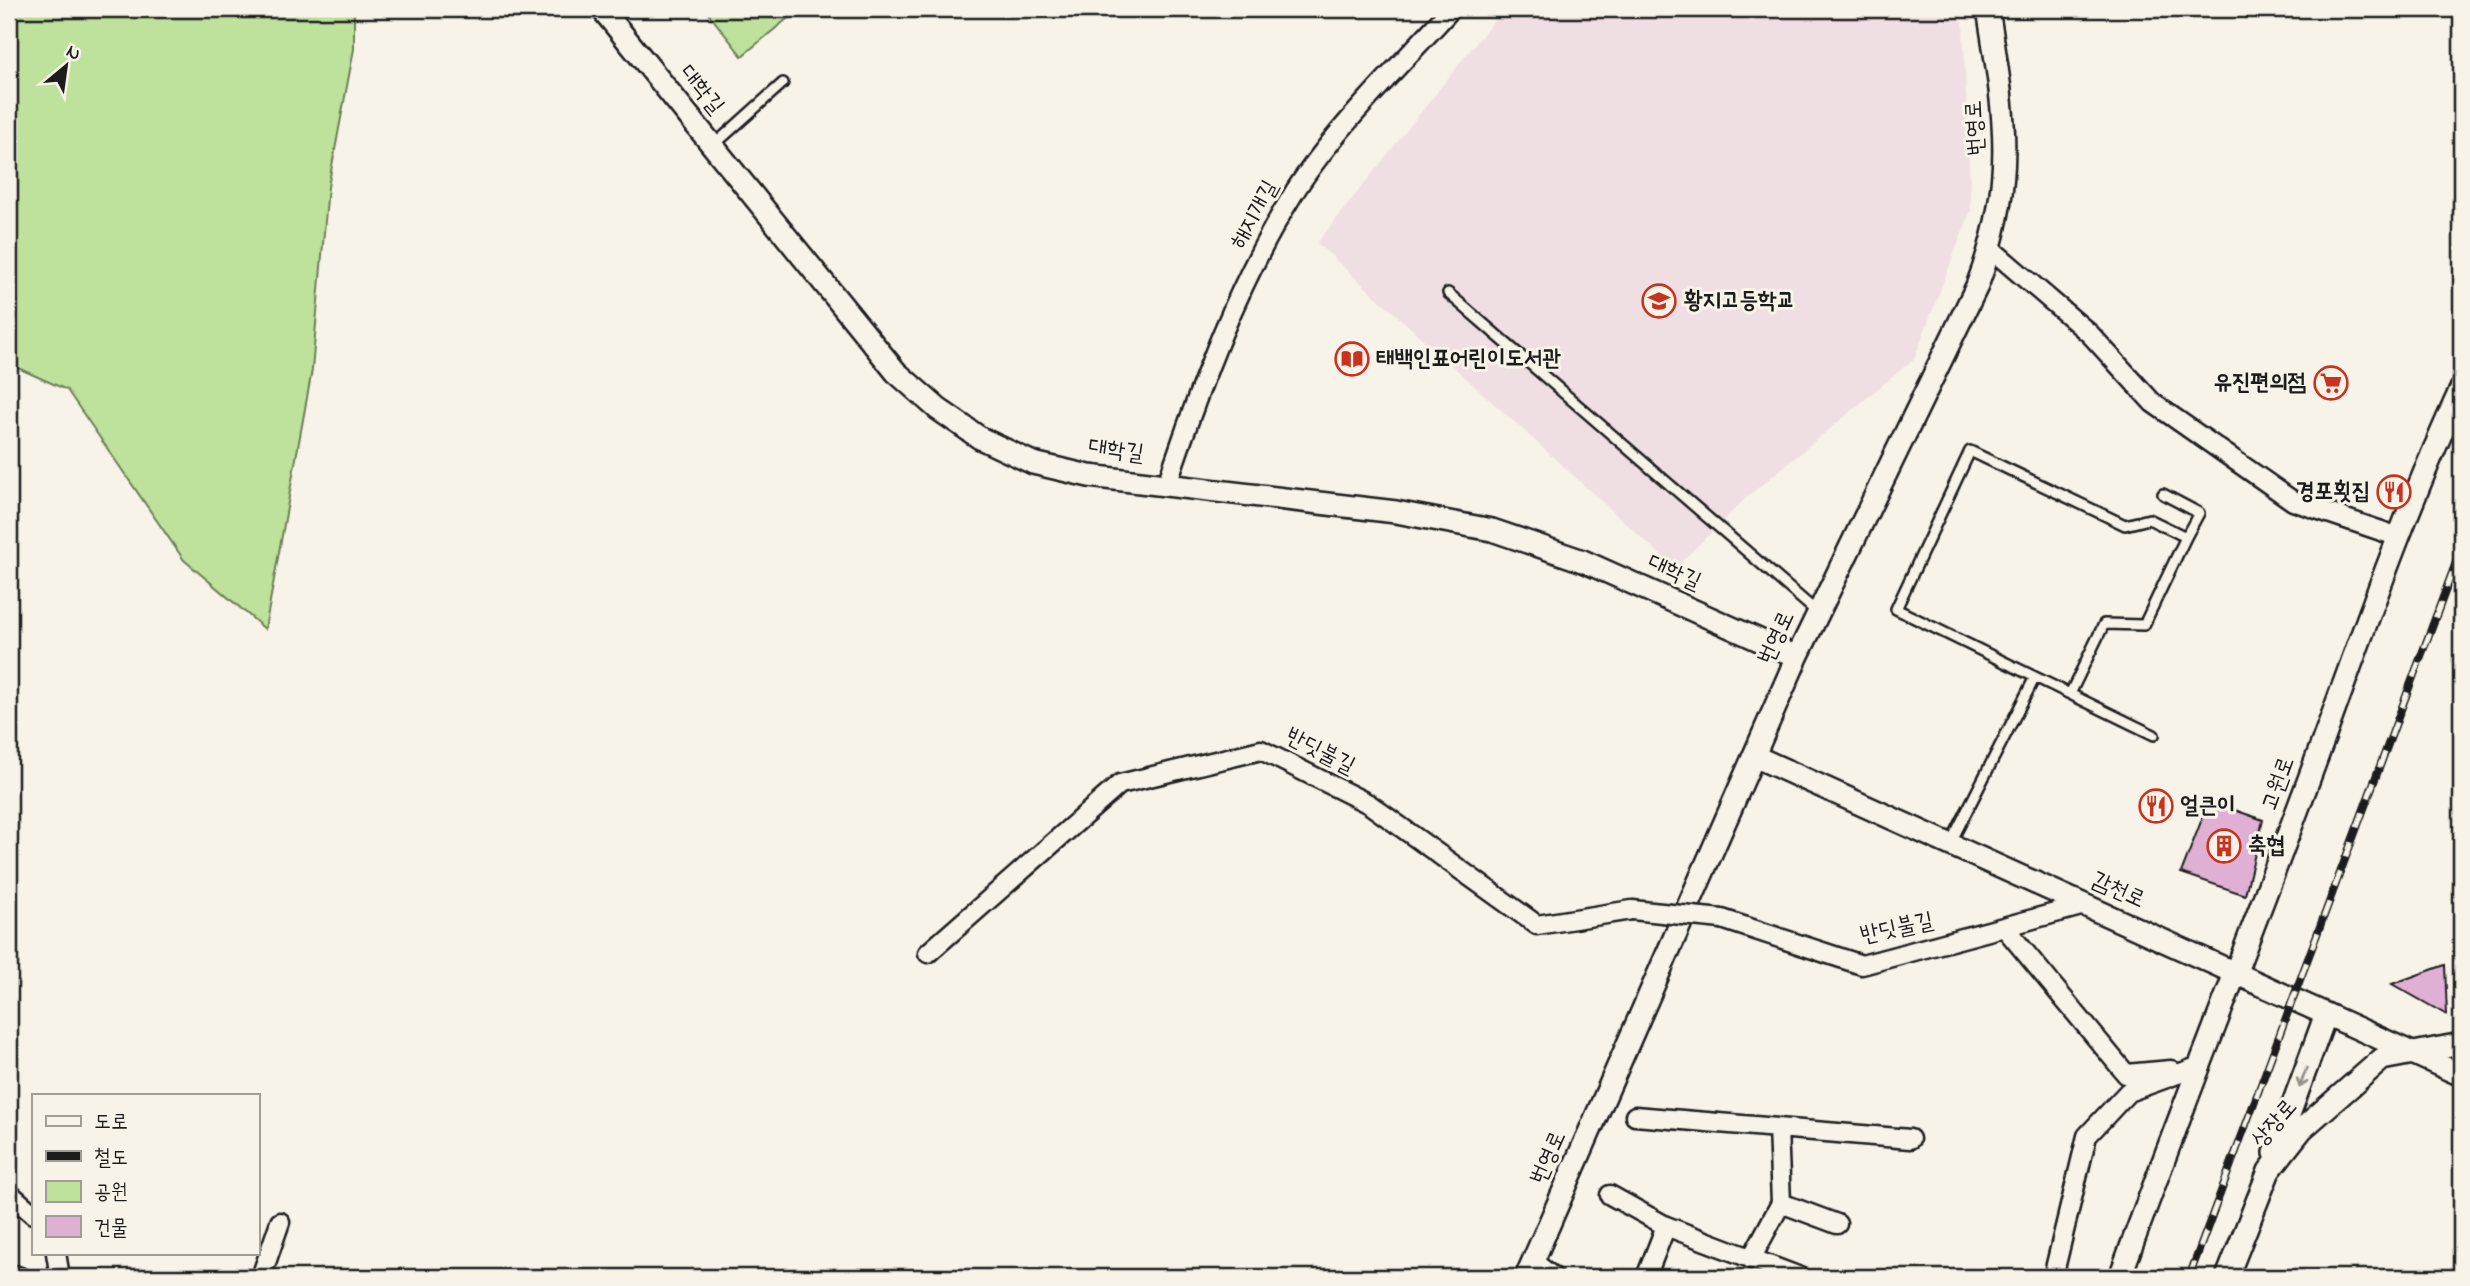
<svg xmlns="http://www.w3.org/2000/svg" width="2470" height="1286" viewBox="0 0 2470 1286" font-family="'Indie Flower','Poor Story',sans-serif">
<style>
.built{fill:#f0dfe2}
.green{fill:#bee19b;stroke:#6d7e5c;stroke-width:2}
.building{fill:#dfb0d3;stroke:#1c1c1c;stroke-width:2}
.lines{fill:none;stroke-linecap:round;stroke-linejoin:round}
.service-casing{stroke:#1c1c1c;stroke-width:14}
.minor-casing{stroke:#1c1c1c;stroke-width:23}
.tertiary-casing{stroke:#1c1c1c;stroke-width:26}
.service{stroke:#f7f3e8;stroke-width:9}
.minor{stroke:#f7f3e8;stroke-width:18}
.tertiary{stroke:#f7f3e8;stroke-width:21}
.rail-casing{stroke:#1c1c1c;stroke-width:8}
.rail{stroke:#f7f3e8;stroke-width:5;stroke-dasharray:16;stroke-linecap:butt}
.minor-bridge-casing{stroke:#1c1c1c;stroke-width:23;stroke-linecap:butt}
.minor-bridge{stroke:#f7f3e8;stroke-width:18}
.oneway{stroke:#94928c}
.labels{text-anchor:middle;dominant-baseline:central;stroke-width:6;stroke-linejoin:round;paint-order:stroke}
.street-label{font-size:23px;fill:#1c1c1c;stroke:#f7f3e8}
.poi-label{font-size:23px;font-weight:bold;fill:#1c1c1c;stroke:#f7f3e8;text-anchor:start}
</style>
<rect width="100%" height="100%" fill="#f7f3e8"/>
<filter id="ink" filterUnits="userSpaceOnUse"><feTurbulence type="fractalNoise" baseFrequency=".0143" numOctaves="2"/><feDisplacementMap in="SourceGraphic" scale="14" xChannelSelector="R" yChannelSelector="G"/><feConvolveMatrix kernelMatrix="1 2 1 2 8 2 1 2 1" color-interpolation-filters="sRGB"/></filter>
<g filter="url(#ink)">
<path class="built" d="M 1503,9 L 1943,9 L 1963,22 L 1971,210 L 1914,359 L 1746,498 L 1675,568 L 1317,243 Z"/>
<path class="green" d="M 9,9 L 354,9 L 354,49 L 328,187 L 312,370 L 265,629 L 184,560 L 67,390 L 9,364 Z
M 705,9 L 799,9 L 742,56 Z"/>
<path class="building" d="M 2209,801 L 2263,820 L 2245,895 L 2181,873 Z
M 2445,965 L 2447,1015 L 2392,984 Z"/>
<g class="lines">
<defs>
<path id="service" d="M 714,145 L 783,83
M 1448,293 L 1818,613
M 2163,494 L 2199,513 L 2186,537
M 2035,677 L 2154,735
M 1950,844 L 2035,677 L 1896,609 L 1970,451 L 2125,525 L 2149,519 L 2186,537 L 2144,625 L 2104,624 L 2070,694"/>
<path id="minor" d="M 1991,249 L 2090,334 L 2153,403 L 2293,501 L 2399,537
M 1167,484 C 1201,383 1238,282 1295,191 C 1335,128 1401,65 1451,9
M 1722,919 L 1862,965 L 2085,905
M 2005,928 L 2126,1074 L 2171,1070
M 928,953 L 1120,784 L 1261,750 L 1369,804 L 1537,925 L 1632,910
M 1635,1116 L 1778,1128 L 1781,1203
M 1778,1128 L 1910,1139
M 9,1193 L 33,1214
M 1610,1195 L 1666,1226
M 56,1253 L 60,1277
M 1751,1259 L 1781,1203 L 1837,1224
M 1532,1261 L 1553,1277
M 9,1273 L 20,1277
M 261,1277 L 280,1222
M 1646,1277 L 1666,1226 L 1800,1277
M 2053,1277 L 2087,1136 L 2128,1092 L 2197,1067"/>
<path id="tertiary" d="M 602,9 L 896,372 L 938,409 L 980,438 L 1033,463 L 1089,476 L 1396,512 L 1492,530 L 1583,561 L 1797,657
M 1754,756 L 2461,1075
M 2275,1153 L 2326,1014
M 1526,1277 L 1797,657 L 1977,286 C 2017,181 2005,116 1988,9
M 2120,1277 C 2178,1118 2241,961 2300,803 C 2352,665 2399,523 2461,389
M 2227,1277 L 2269,1171 L 2302,1129 L 2382,1059 L 2461,1044"/>
</defs>
<use href="#service" class="service-casing"/>
<use href="#minor" class="minor-casing"/>
<use href="#tertiary" class="tertiary-casing"/>
<use href="#service" class="service"/>
<use href="#minor" class="minor"/>
<use href="#tertiary" class="tertiary"/>
<defs>
<path id="rail" d="M 2189,1277 L 2461,549"/>
</defs>
<use href="#rail" class="rail-casing"/>
<use href="#rail" class="rail"/>
<defs>
<path id="minor-bridge" d="M 1632,910 L 1722,919"/>
</defs>
<use href="#minor-bridge" class="minor-bridge-casing"/>
<use href="#minor-bridge" class="minor-bridge"/>
</g>
<defs><path id="oneway-shaft" d="M-6 0H5M1.5-3L5.5 0L1.5 3" fill="none" stroke-width="1.6" stroke-linecap="round" stroke-linejoin="round" transform="scale(1.75)"/></defs>
<use class="oneway" href="#oneway-shaft" transform="translate(2303 1078) rotate(110)"/>
</g>
<defs>
<symbol id="school-ring" viewBox="-11 -11 22 22"><circle r="9.5" fill="#f7f3e8" stroke="#c8321e" stroke-width="1.5"/><path d="M0-5L7-2L0 1L-7-2ZM-4 1L0 2.5L4 1V4Q0 6-4 4Z" fill="#c8321e"/></symbol>
<symbol id="library-ring" viewBox="-11 -11 22 22"><circle r="9.5" fill="#f7f3e8" stroke="#c8321e" stroke-width="1.5"/><path d="M-6-4Q-3-5.5-.7-3.5V5Q-3 3-6 4ZM6-4Q3-5.5 .7-3.5V5Q3 3 6 4Z" fill="#c8321e"/></symbol>
<symbol id="supermarket-ring" viewBox="-11 -11 22 22"><circle r="9.5" fill="#f7f3e8" stroke="#c8321e" stroke-width="1.5"/><path d="M-6-5.5h2.5l.6 2H6L4.5 2H-2.5L-4.4-4H-6ZM-1.5 3.2a1.3 1.3 0 1 0 .1 0ZM3 3.2a1.3 1.3 0 1 0 .1 0Z" fill="#c8321e"/></symbol>
<symbol id="restaurant-ring" viewBox="-11 -11 22 22"><circle r="9.5" fill="#f7f3e8" stroke="#c8321e" stroke-width="1.5"/><path d="M-5-6h1v4h1v-4h1v4h1v-4h1v5L-1.5 .5V6h-2V.5L-5-1ZM5-6V6H3V1.5H1.5Q1.5-4 5-6Z" fill="#c8321e"/></symbol>
<symbol id="building-ring" viewBox="-11 -11 22 22"><circle r="9.5" fill="#f7f3e8" stroke="#c8321e" stroke-width="1.5"/><path d="M-4-6H4V6H1V3H-1V6H-4ZM-2.5-4.3h1.7v1.8h-1.7ZM.8-4.3h1.7v1.8H.8ZM-2.5-1h1.7V.8h-1.7ZM.8-1h1.7V.8H.8Z" fill="#c8321e"/></symbol>
</defs>
<g fill-rule="evenodd">
<use href="#school-ring" x="1640" y="282" width="38" height="38"/>
<use href="#library-ring" x="1333" y="340" width="38" height="38"/>
<use href="#supermarket-ring" x="2312" y="364" width="38" height="38"/>
<use href="#restaurant-ring" x="2375" y="473" width="38" height="38"/>
<use href="#restaurant-ring" x="2137" y="787" width="38" height="38"/>
<use href="#building-ring" x="2205" y="827" width="38" height="38"/>
</g>
<g class="labels">
<g class="street-label">
<text transform="translate(701 90) rotate(51)">대학길</text>
<text transform="translate(1976 128) rotate(-93)">번영로</text>
<text transform="translate(1255 215) rotate(-61)">해지개길</text>
<text transform="translate(1116 451) rotate(8)">대학길</text>
<text transform="translate(1674 573) rotate(24)">대학길</text>
<text transform="translate(1777 638) rotate(-65)">번영로</text>
<text transform="translate(1320 752) rotate(27)">반딧불길</text>
<text transform="translate(2279 784) rotate(-70)">고원로</text>
<text transform="translate(2118 891) rotate(24)">감천로</text>
<text transform="translate(1897 929) rotate(-12)">반딧불길</text>
<text transform="translate(2275 1124) rotate(-49)">상장로</text>
<text transform="translate(1549 1158) rotate(-66)">번영로</text>
</g>
<g class="poi-label">
<text x="1684" y="301">황지고등학교</text>
<text x="1376" y="359">태백인표어린이도서관</text>
<text x="2306" y="383" text-anchor="end">유진편의점</text>
<text x="2370" y="492" text-anchor="end">경포횟집</text>
<text x="2180" y="806">얼큰이</text>
<text x="2248" y="846">축협</text>
</g>
</g>
<rect width="2470" height="1286" fill="none" stroke="#f7f3e8" stroke-width="35"/>
<rect x="18" y="18" width="2435" height="1251" fill="none" stroke="#1c1c1c" stroke-width="2.5" filter="url(#ink)"/>
<rect x="32" y="1094" width="228" height="161" fill="#f7f3e8" stroke="#9f9d96" stroke-width="2"/>
<rect x="46" y="1116" width="35" height="10" fill="#f7f3e8" stroke="#9f9d96" stroke-width="2"/>
<text x="94" y="1128" font-size="21" fill="#1c1c1c">도로</text>
<rect x="46" y="1151" width="35" height="10" fill="#1c1c1c" stroke="#9f9d96" stroke-width="2"/>
<text x="94" y="1164" font-size="21" fill="#1c1c1c">철도</text>
<rect x="46" y="1181" width="35" height="21" fill="#bee19b" stroke="#9f9d96" stroke-width="2"/>
<text x="94" y="1198" font-size="21" fill="#1c1c1c">공원</text>
<rect x="46" y="1216" width="35" height="21" fill="#dfb0d3" stroke="#9f9d96" stroke-width="2"/>
<text x="94" y="1234" font-size="21" fill="#1c1c1c">건물</text>
<g transform="translate(66 66) rotate(29)" stroke="#f7f3e8" stroke-width="5" paint-order="stroke">
<path d="M0-5L12 26L0 18L-12 26Z" fill="#1c1c1c"/>
<text y="-10" font-size="19" font-weight="bold" text-anchor="middle" fill="#1c1c1c">N</text>
</g>
</svg>
